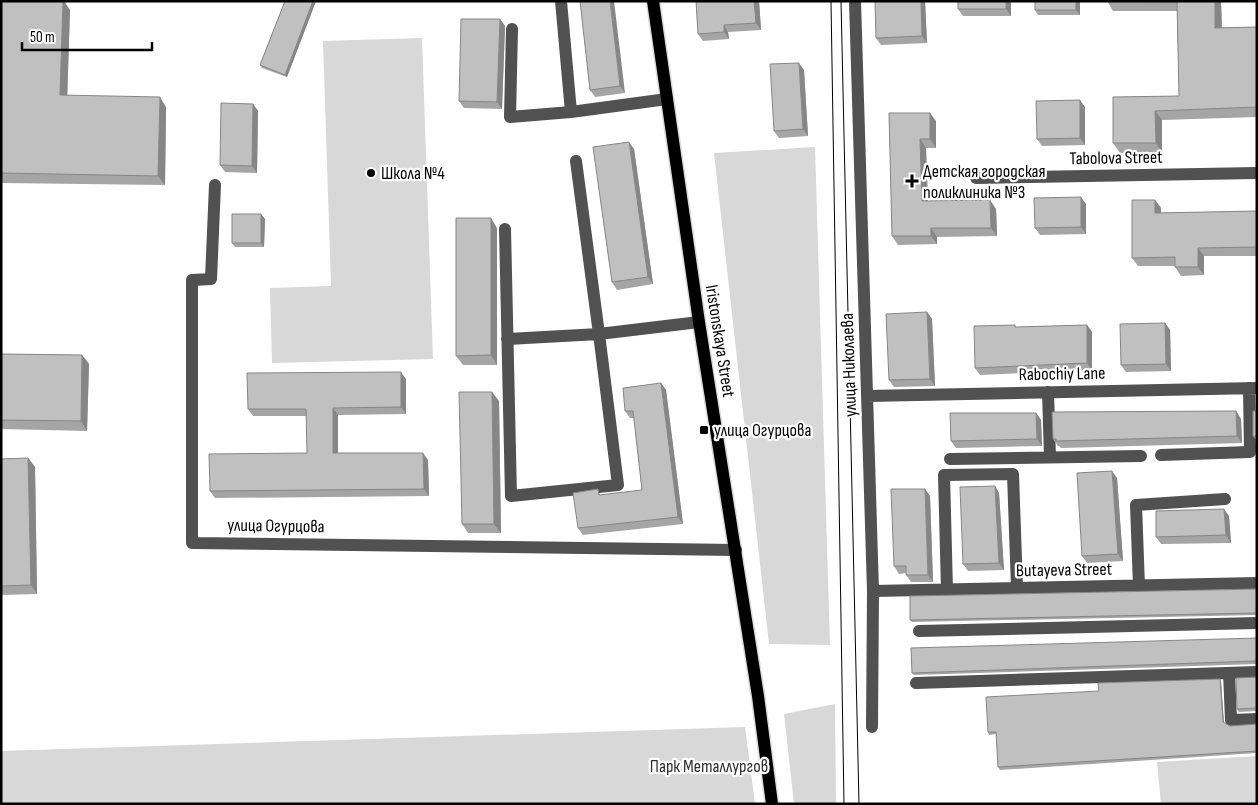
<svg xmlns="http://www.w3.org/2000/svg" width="1258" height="805" viewBox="0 0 1258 805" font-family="'Sofia Sans Condensed',sans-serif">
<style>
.green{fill:#d8d8d8}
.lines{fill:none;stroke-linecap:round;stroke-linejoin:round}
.major-casing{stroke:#dbdbdb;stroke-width:15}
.minor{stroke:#515151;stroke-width:12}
.major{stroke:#000;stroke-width:12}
.tram{stroke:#000;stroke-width:1}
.wall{fill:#a5a5a5}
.shaded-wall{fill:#868686}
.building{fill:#c0c0c0;stroke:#868686}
.poi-dot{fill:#000;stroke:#fff;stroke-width:2}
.labels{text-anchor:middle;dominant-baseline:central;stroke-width:4.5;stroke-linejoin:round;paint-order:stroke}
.street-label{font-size:18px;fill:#000;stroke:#fff}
.poi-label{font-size:18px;fill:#000;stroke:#fff;text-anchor:start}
.park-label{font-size:18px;fill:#2f2f2f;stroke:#fff}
</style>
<rect width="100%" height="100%" fill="#fff"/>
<path class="green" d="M 422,38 L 433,359 L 272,363 L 270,288 L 331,286 L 323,41 Z
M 815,147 L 830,645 L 769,644 L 714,153 Z
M 835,704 L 836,804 L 794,804 L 784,714 Z
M 745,727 L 755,804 L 1,804 L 1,751 Z
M 1257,756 L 1257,804 L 1161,804 L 1157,762 Z"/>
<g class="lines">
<defs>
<path id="major" d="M 653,1 L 699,322 L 758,696 L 772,804"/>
</defs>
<use href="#major" class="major-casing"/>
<path class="minor" d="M 561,1 L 571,112 L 667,99
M 855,1 L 873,591 L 872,727
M 512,29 L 510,117 L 571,112
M 976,178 L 1257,173
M 215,185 L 211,279 L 192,280 L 192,543 L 736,550
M 505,229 L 511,496 L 618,485 L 599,334 L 699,322
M 507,339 L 599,334 L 576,161
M 1048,392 L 1050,457
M 867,396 L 1257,388
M 1161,455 L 1250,452 L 1249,388
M 950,459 L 1141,456
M 1139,586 L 1136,505 L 1225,499
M 947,590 L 944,475 L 1013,474 L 1017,588
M 873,591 L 1257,583
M 919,631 L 1257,623
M 1229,673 L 1231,720 L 1257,719
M 916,683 L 1257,672"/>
<use href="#major" class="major"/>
<path class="tram" d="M 831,1 L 844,804
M 841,1 L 859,804"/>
</g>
<path class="wall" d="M 1,1 L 70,10 L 67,95 L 166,107 L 165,185 L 2,183 L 1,181 Z
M 285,1 L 316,1 L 287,77 L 262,68 L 260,65 Z
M 580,1 L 625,93 L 595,97 L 590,90 Z
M 696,1 L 759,1 L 761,30 L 728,32 L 729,39 L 703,41 L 698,34 Z
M 875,1 L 925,1 L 927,43 L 881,45 L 876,38 Z
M 1011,1 L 1011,16 L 963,16 L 958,9 Z
M 1080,1 L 1080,15 L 1038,15 L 1035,10 Z
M 1107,1 L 1221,1 L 1222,28 L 1257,27 L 1257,117 L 1162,120 L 1162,152 L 1120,153 L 1113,143 L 1113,97 L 1179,96 L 1177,11 L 1113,11 Z
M 500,19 L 505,26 L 502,109 L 464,108 L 459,101 Z
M 804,70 L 808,136 L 779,138 L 774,131 Z
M 253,104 L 258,111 L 257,173 L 225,172 L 220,165 Z
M 1085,107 L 1085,145 L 1042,146 L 1037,139 Z
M 889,113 L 936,121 L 936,148 L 926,148 L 928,201 L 996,209 L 997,236 L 937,237 L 937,244 L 898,245 L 892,236 Z
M 634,149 L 653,284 L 617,290 L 612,282 Z
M 1155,200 L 1161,208 L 1161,213 L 1257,211 L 1257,256 L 1204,256 L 1204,275 L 1181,276 L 1175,267 L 1175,266 L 1138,266 L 1132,258 Z
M 1086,204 L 1086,234 L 1040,235 L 1035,228 Z
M 261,214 L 265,219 L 264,247 L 235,247 L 232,243 Z
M 497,228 L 497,365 L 463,365 L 456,356 Z
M 927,312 L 932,319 L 935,386 L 894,387 L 889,380 Z
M 1165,323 L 1170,330 L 1171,371 L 1126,372 L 1121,365 Z
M 1087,325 L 1092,332 L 1092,370 L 980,375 L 975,368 L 1016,327 Z
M 1,354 L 82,355 L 89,364 L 87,431 L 1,429 Z
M 406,379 L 406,414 L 338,415 L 338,453 L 428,460 L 429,496 L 215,498 L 210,491 L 307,453 L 307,416 L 253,416 L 248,409 Z
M 661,383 L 666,390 L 683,524 L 583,535 L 578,528 L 602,495 L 642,490 L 634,418 L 630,418 L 625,411 Z
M 499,401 L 501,533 L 468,533 L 462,524 Z
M 1236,411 L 1241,419 L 1242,443 L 1061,448 L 1059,446 L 1058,446 L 1053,439 Z
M 1257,411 L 1257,441 L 1253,436 Z
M 1036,413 L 1041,420 L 1042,446 L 956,448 L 951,441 Z
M 28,458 L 35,467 L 37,594 L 1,595 L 1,459 Z
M 1117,478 L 1123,561 L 1087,563 L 1082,556 Z
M 995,486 L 999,493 L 1004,570 L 968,571 L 963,564 Z
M 925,489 L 930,496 L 933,582 L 911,582 L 906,575 L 906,573 L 899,574 L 894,566 Z
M 1229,516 L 1231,543 L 1161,544 L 1156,537 Z
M 1257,589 L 1257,615 L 912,622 L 910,620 Z
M 1257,638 L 1257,664 L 914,675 L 912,673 Z
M 1257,677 L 1257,711 L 1239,712 L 1237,709 Z
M 1221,681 L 1224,723 L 1230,726 L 1257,724 L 1257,753 L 1000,770 L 998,767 L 996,734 L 989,735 L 988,732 L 1099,691 Z"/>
<path class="shaded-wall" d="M 63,1 L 64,1 L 70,10 L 67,105 L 60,95 Z
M 313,1 L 316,1 L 287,77 L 285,75 Z
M 610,1 L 614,1 L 625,93 L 620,86 Z
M 754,1 L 759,1 L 761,30 L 756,23 Z
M 921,1 L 925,1 L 927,43 L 922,36 Z
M 1006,1 L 1011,1 L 1011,16 L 1006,9 Z
M 1076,1 L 1080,1 L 1080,15 L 1076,10 Z
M 1215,1 L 1221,1 L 1222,38 L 1215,28 Z
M 500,19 L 505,26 L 502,109 L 497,102 Z
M 724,25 L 728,32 L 729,39 L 724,32 Z
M 799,63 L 804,70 L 808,136 L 803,129 Z
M 160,97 L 166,107 L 165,185 L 158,176 Z
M 1080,100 L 1085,107 L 1085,145 L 1080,138 Z
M 253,104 L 258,111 L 257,173 L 252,166 Z
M 1155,111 L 1162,120 L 1162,152 L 1156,143 Z
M 930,113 L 936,121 L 936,148 L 930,139 Z
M 920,139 L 926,148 L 928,209 L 922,201 Z
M 629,142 L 634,149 L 653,284 L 648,277 Z
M 1081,197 L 1086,204 L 1086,234 L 1081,227 Z
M 990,200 L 996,209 L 997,236 L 991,228 Z
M 1155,200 L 1161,208 L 1161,221 L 1155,213 Z
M 261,214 L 265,219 L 264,247 L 261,243 Z
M 491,218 L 497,228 L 497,365 L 491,355 Z
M 931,228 L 937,237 L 937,244 L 931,236 Z
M 1198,248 L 1204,256 L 1204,275 L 1198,267 Z
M 927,312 L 932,319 L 935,386 L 930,379 Z
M 1165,323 L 1170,330 L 1171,371 L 1166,364 Z
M 1087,325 L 1092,332 L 1092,370 L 1087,363 Z
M 82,355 L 89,364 L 87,431 L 81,421 Z
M 401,372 L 406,379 L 406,414 L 401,407 Z
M 661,383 L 666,390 L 683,524 L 678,517 Z
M 492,392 L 499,401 L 501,533 L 494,524 Z
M 333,408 L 338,415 L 338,461 L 333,453 Z
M 1236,411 L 1241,419 L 1242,443 L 1237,436 Z
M 1036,413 L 1041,420 L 1042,446 L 1037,439 Z
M 423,453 L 428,460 L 429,496 L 424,489 Z
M 28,458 L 35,467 L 37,594 L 31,585 Z
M 1112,471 L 1117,478 L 1123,561 L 1118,554 Z
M 995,486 L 999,493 L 1004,570 L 999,563 Z
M 925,489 L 930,496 L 933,582 L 928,575 Z
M 1224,509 L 1229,516 L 1231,543 L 1226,535 Z
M 1220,679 L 1221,681 L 1224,725 L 1223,722 Z"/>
<path class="building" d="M 1,1 L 63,1 L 60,95 L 160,97 L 158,176 L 1,173 Z
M 285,1 L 313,1 L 285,75 L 260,65 Z
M 580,1 L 610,1 L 620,86 L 590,90 Z
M 696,1 L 754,1 L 756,23 L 724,25 L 724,32 L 698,34 Z
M 875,1 L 921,1 L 922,36 L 876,38 Z
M 958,1 L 1006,1 L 1006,9 L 958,9 Z
M 1035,1 L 1076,1 L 1076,10 L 1035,10 Z
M 1107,1 L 1215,1 L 1215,28 L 1257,27 L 1257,107 L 1155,111 L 1156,143 L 1113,143 L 1113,97 L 1179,96 L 1177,2 Z
M 461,19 L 500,19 L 497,102 L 459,101 Z
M 799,63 L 803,129 L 774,131 L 770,64 Z
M 1080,100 L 1080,138 L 1037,139 L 1036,101 Z
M 221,103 L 253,104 L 252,166 L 220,165 Z
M 889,113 L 930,113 L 930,139 L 920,139 L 922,201 L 990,200 L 991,228 L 931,228 L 931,236 L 892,236 Z
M 629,142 L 648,277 L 612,282 L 593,147 Z
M 1081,197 L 1081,227 L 1035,228 L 1034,198 Z
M 1132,200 L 1155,200 L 1155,213 L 1257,211 L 1257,247 L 1198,248 L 1198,267 L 1175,267 L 1175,257 L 1132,258 Z
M 232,214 L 261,214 L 261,243 L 232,243 Z
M 456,218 L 491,218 L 491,355 L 456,356 Z
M 927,312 L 930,379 L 889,380 L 886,314 Z
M 1165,323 L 1166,364 L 1121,365 L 1120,324 Z
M 1015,325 L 1015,327 L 1087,325 L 1087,363 L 975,368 L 974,326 Z
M 1,354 L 82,355 L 81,421 L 1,420 Z
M 401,372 L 401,407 L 333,408 L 333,453 L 423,453 L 424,489 L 210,491 L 209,454 L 307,453 L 306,409 L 248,409 L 247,373 Z
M 661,383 L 678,517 L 578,528 L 573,493 L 598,489 L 599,495 L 642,490 L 633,411 L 625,411 L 623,388 Z
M 459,392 L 492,392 L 494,524 L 462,524 Z
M 1236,411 L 1237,436 L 1056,441 L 1056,439 L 1053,439 L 1052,412 Z
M 1253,411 L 1257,411 L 1257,436 L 1253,436 Z
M 950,413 L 1036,413 L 1037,439 L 951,441 Z
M 28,458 L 31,585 L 1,586 L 1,459 Z
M 1112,471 L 1118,554 L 1082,556 L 1077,473 Z
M 995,486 L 999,563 L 963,564 L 960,487 Z
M 891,489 L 925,489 L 928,575 L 906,575 L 906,566 L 894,566 Z
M 1224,509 L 1226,535 L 1156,537 L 1156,511 Z
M 1257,589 L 1257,613 L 910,620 L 910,596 Z
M 1257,638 L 1257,662 L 1255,661 L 912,673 L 911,648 Z
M 1257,677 L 1257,709 L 1255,708 L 1237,709 L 1236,678 Z
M 1220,679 L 1223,722 L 1230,726 L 1257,724 L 1257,751 L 998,767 L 996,732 L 988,732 L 986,697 L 1099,691 L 1098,683 Z"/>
<g class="poi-dot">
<circle cx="371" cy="173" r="5"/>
<path d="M909.5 173.5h5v5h5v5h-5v5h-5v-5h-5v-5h5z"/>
<rect x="699" y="425" width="10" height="10" rx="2.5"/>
</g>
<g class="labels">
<g class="street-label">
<text transform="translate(1116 158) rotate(-1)">Tabolova Street</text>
<text transform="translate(720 341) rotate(81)">Iristonskaya Street</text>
<text transform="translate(849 365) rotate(-92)">улица Николаева</text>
<text transform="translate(1062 374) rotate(-1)">Rabochiy Lane</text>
<text transform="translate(276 526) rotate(1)">улица Огурцова</text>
<text transform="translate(1064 570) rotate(-1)">Butayeva Street</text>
</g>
<g class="poi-label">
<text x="923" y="171">Детская городская<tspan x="923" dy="21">поликлиника №3</tspan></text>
<text x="381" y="173">Школа №4</text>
<text x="714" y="430">улица Огурцова</text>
</g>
<g class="park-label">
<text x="709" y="766">Парк Металлургов</text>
</g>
</g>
<rect width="1258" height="805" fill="none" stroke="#000000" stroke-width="5"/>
<path d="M22 42v8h130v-8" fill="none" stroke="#000000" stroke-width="2.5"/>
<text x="30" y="42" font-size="15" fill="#000000" stroke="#ffffff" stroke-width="4" paint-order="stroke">50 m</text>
</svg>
